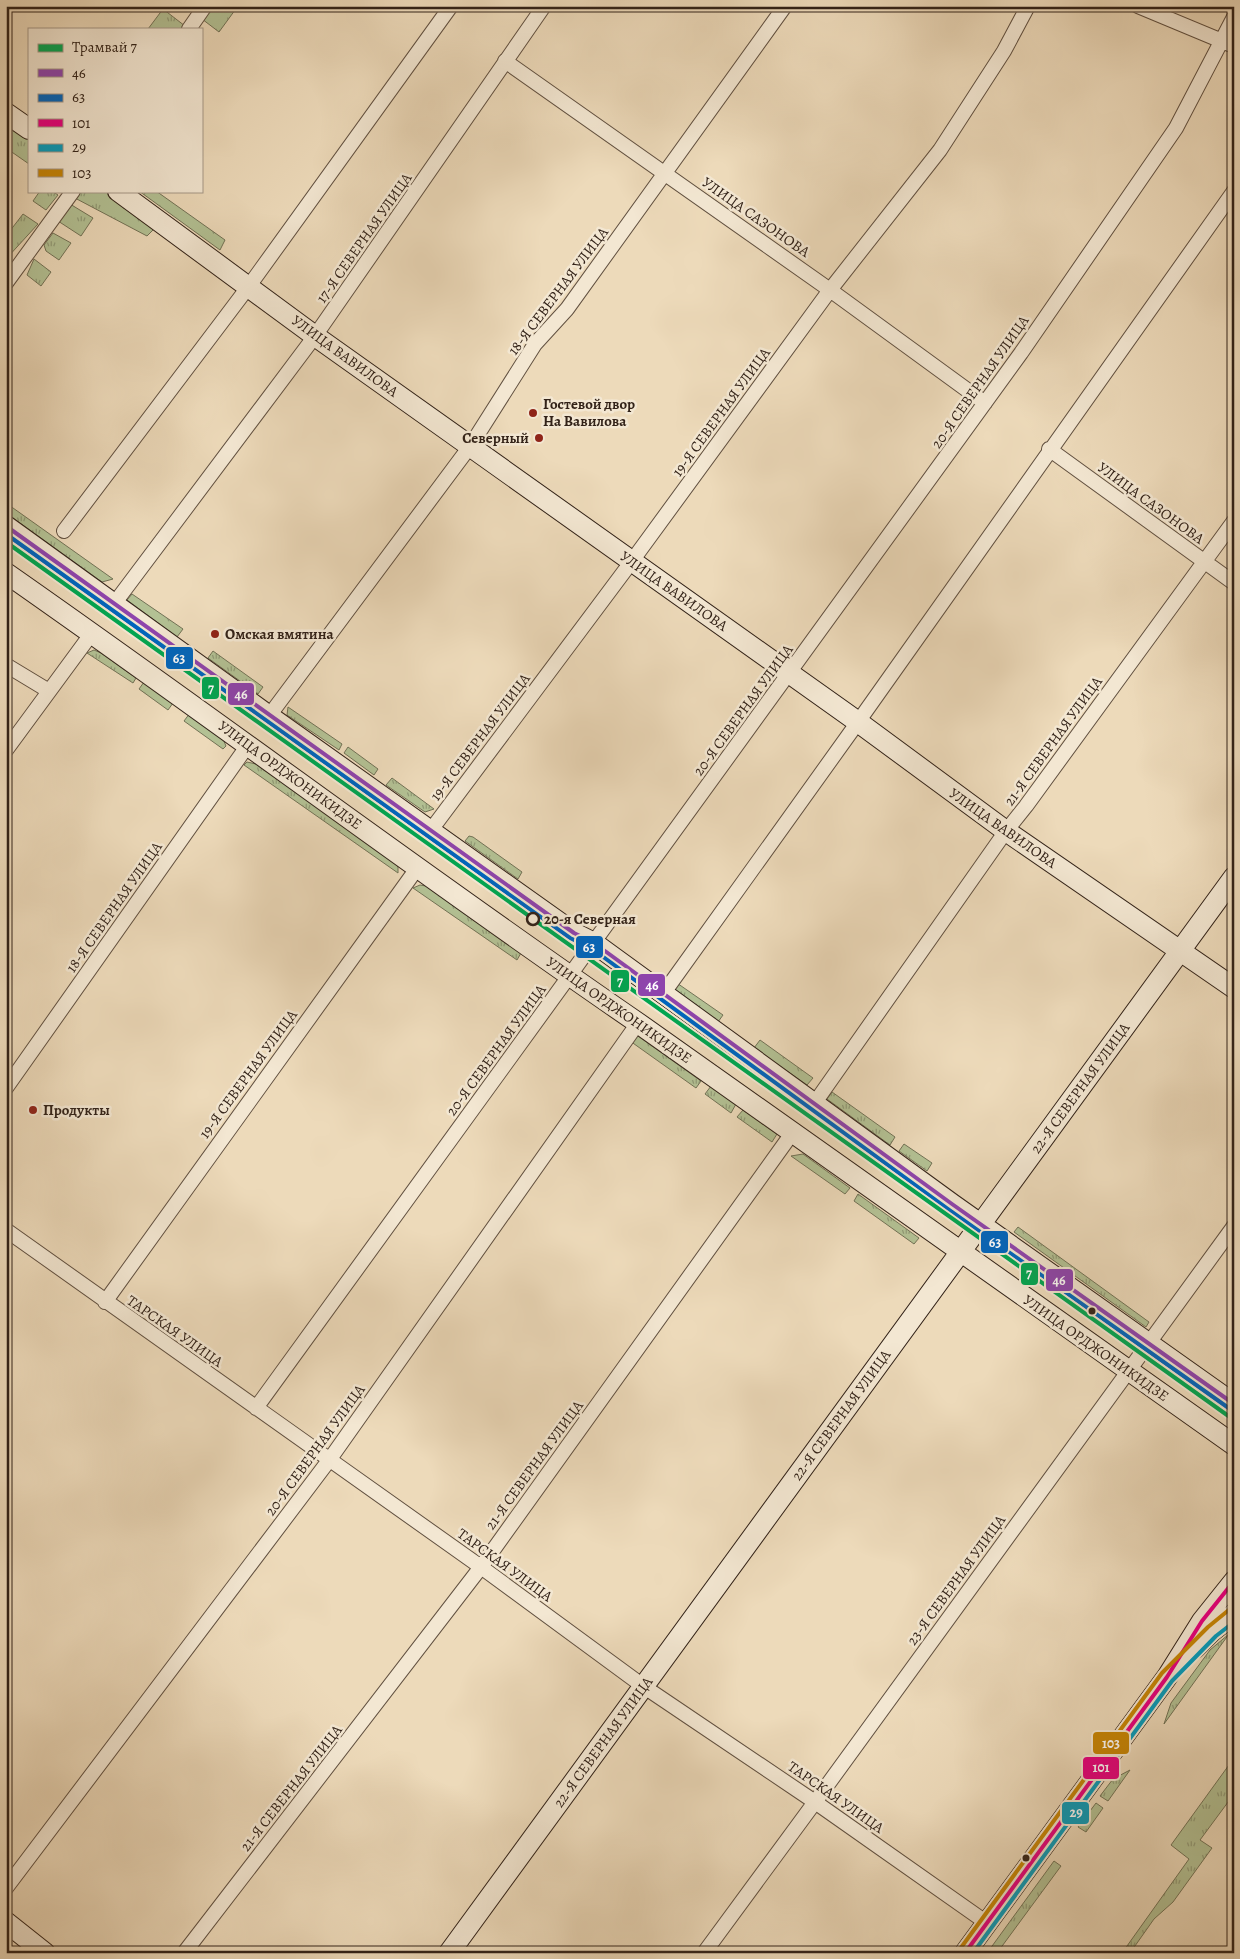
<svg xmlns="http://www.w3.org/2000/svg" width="1240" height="1959" viewBox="0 0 1240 1959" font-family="Alegreya,serif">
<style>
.grass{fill:url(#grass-tufts);stroke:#727256}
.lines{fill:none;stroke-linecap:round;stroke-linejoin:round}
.street-casing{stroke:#615040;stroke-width:16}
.secondary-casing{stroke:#322218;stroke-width:22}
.street{stroke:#f3e7d2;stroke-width:14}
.secondary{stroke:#f3e7d2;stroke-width:20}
.bus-1-casing{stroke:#f3e7d2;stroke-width:8}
.bus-2-casing{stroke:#f3e7d2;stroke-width:8}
.bus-3-casing{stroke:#f3e7d2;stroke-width:8}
.bus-4-casing{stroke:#f3e7d2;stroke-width:8}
.bus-5-casing{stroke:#f3e7d2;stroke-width:8}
.bus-1{stroke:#8e44ad;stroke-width:4}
.bus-2{stroke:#0065bd;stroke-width:4}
.bus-3{stroke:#e5007d;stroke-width:4}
.bus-4{stroke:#059cbc;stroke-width:4}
.bus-5{stroke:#c68506;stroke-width:4}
.tram-1-casing{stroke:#f3e7d2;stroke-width:8}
.tram-1{stroke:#00a651;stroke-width:4}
.poi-dot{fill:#8f2418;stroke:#f3e7d2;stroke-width:2}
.stop-dot{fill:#f3e7d2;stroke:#322218;stroke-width:2.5}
.bus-dot{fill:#322218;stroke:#f3e7d2;stroke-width:2}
.labels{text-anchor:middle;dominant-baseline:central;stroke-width:5;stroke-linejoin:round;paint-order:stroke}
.street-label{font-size:15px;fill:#322218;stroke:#f3e7d2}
.poi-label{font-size:15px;font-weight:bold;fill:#322218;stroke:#f3e7d2;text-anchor:start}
.stop-label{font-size:15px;font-weight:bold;fill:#322218;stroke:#f3e7d2;text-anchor:start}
.line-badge{stroke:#f3e7d2;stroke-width:2}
.badge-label{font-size:14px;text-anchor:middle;font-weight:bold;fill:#fff}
</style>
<defs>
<pattern id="grass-tufts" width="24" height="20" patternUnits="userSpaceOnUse" patternTransform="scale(1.25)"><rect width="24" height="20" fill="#b3c194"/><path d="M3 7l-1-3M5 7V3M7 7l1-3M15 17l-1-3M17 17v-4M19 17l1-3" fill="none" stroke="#929c78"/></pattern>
</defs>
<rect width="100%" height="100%" fill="#eddaba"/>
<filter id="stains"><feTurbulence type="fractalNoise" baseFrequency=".004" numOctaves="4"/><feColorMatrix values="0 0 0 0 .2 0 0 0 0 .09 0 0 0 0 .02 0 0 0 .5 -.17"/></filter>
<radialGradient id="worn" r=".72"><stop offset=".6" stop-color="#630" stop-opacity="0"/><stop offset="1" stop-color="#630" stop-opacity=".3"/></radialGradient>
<path class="grass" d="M 211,6 L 238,6 L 219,32 L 202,19 Z
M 163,9 L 185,26 L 183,29 L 148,29 Z
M 6,122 L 29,138 L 29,164 L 6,148 Z
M 40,191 L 52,191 L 58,195 L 46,210 L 33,201 Z
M 78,191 L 109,191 L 157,226 L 147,236 L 73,197 Z
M 139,191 L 156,191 L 225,240 L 220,250 Z
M 70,204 L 93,218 L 81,236 L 58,221 Z
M 23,214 L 38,224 L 6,259 L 6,236 Z
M 53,233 L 71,243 L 59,260 L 46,251 L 44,245 Z
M 34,259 L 51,272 L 41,286 L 27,275 Z
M 6,503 L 113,579 L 102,582 L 6,513 Z
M 132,594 L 183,629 L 177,637 L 127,600 Z
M 94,650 L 101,653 L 136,678 L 133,683 L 87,653 Z
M 213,651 L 263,687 L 258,694 L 208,658 Z
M 144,682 L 173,703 L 168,710 L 139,689 Z
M 288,707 L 342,744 L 339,750 L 287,715 Z
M 190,713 L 223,739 L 226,746 L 223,749 L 184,721 Z
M 348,747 L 378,769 L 374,775 L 344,753 Z
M 247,762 L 256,764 L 393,861 L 398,867 L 398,873 L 244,765 Z
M 392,778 L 434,809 L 425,812 L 386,785 Z
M 469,836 L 473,837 L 522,872 L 518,879 L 465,841 Z
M 420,885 L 426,886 L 521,953 L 517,960 L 413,888 Z
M 674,981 L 723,1015 L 718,1022 L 673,991 Z
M 635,1034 L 701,1081 L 696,1088 L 630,1041 Z
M 760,1040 L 813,1078 L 807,1085 L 754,1048 Z
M 711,1086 L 736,1104 L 731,1113 L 705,1094 Z
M 832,1092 L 895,1137 L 890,1145 L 827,1099 Z
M 743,1110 L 777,1134 L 772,1142 L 737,1117 Z
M 904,1144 L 932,1163 L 927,1171 L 899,1151 Z
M 803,1154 L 850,1188 L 845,1194 L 791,1156 Z
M 858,1194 L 919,1238 L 914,1244 L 854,1201 Z
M 1018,1227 L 1149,1322 L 1146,1327 L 1014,1232 Z
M 1229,1634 L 1164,1724 L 1171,1703 L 1210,1650 Z
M 1234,1758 L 1234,1794 L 1200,1840 L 1212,1848 L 1173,1902 L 1154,1919 L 1130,1953 L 1122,1953 L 1189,1859 L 1171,1845 Z
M 1130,1770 L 1108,1801 L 1100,1796 L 1113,1779 Z
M 1096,1803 L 1103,1808 L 1086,1832 L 1078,1827 Z
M 1054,1861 L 1061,1866 L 997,1953 L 987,1953 Z"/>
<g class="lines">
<defs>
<path id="street" d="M 1138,6 L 1234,46
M 189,29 L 205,6
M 505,61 L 830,290 L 985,403
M 6,283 L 73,191
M 1049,449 L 1234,583
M 64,531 L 249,286 L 451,6
M 114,604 L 315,336 L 544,6
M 6,665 L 49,691
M 269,716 L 471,445 L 535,344 L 567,309 L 785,6
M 6,750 L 92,633
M 431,830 L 632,561 L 830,290 L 940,150 L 1004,51 L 1028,6
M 663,994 L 858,722 L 1234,191
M 6,1088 L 248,745
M 814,1104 L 1006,831 L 1026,806 L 1234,521
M 6,1230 L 481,1567 L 643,1686 L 815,1802 L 987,1923
M 105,1302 L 418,867
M 256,1408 L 1021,353 L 1176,128 L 1234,17
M 6,1888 L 330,1459 L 638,1023
M 184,1953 L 481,1567 L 793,1132
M 704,1953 L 815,1802 L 1234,1226"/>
<path id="secondary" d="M 6,113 L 29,129
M 118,191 L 315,336 L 858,722 L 1006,831 L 1234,988
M 6,526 L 269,716 L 574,933 L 594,943 L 609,954 L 952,1204 L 1234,1404
M 6,573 C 218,721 425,877 638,1023 L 1234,1445
M 1195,1648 L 1212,1631 L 1234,1614
M 6,1922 L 45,1953
M 449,1953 L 1234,877
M 965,1953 L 1167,1677 L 1202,1621 L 1234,1581"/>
</defs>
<use href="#street" class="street-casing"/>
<use href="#secondary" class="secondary-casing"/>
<use href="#street" class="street"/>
<use href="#secondary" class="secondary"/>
<defs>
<path id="bus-1" d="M 6,526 L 574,933 L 594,943 L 952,1204 L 1234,1404"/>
<path id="bus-2" d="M 6,534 L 570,938 L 591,948 L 948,1209 L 1230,1409"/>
<path id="bus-3" d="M 965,1953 L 1167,1677 L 1202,1621 L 1234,1581"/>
<path id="bus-4" d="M 973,1953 L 1172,1681 L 1216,1636 L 1234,1622"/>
<path id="bus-5" d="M 960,1949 L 1162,1673 L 1208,1627 L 1230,1609"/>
</defs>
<use href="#bus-1" class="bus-1-casing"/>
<use href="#bus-2" class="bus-2-casing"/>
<use href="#bus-3" class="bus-3-casing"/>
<use href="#bus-4" class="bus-4-casing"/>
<use href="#bus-5" class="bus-5-casing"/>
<use href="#bus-1" class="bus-1"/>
<use href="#bus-2" class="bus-2"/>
<use href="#bus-3" class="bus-3"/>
<use href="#bus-4" class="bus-4"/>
<use href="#bus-5" class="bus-5"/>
<defs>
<path id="tram-1" d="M 6,542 L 1234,1420"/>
</defs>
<use href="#tram-1" class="tram-1-casing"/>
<use href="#tram-1" class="tram-1"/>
</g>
<g class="poi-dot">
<circle cx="533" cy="413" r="5"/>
<circle cx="539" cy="438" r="5"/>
<circle cx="215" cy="634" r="5"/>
<circle cx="33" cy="1110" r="5"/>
</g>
<circle class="stop-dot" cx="533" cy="919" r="6"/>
<g class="bus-dot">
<circle cx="1092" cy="1311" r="4.5"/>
<circle cx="1026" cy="1858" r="4.5"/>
</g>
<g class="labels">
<g class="street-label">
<text transform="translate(756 217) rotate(35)">УЛИЦА САЗОНОВА</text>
<text transform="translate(364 238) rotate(-55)">17-Я СЕВЕРНАЯ УЛИЦА</text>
<text transform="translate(558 291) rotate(-53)">18-Я СЕВЕРНАЯ УЛИЦА</text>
<text transform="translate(345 356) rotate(36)">УЛИЦА ВАВИЛОВА</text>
<text transform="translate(980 382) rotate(-55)">20-Я СЕВЕРНАЯ УЛИЦА</text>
<text transform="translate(721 412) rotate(-54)">19-Я СЕВЕРНАЯ УЛИЦА</text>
<text transform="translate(1151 503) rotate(36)">УЛИЦА САЗОНОВА</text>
<text transform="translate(674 591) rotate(35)">УЛИЦА ВАВИЛОВА</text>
<text transform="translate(743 710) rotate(-54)">20-Я СЕВЕРНАЯ УЛИЦА</text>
<text transform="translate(480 737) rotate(-53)">19-Я СЕВЕРНАЯ УЛИЦА</text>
<text transform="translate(1053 741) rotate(-54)">21-Я СЕВЕРНАЯ УЛИЦА</text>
<text transform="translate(290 775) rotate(36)">УЛИЦА ОРДЖОНИКИДЗЕ</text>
<text transform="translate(1003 828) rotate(35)">УЛИЦА ВАВИЛОВА</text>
<text transform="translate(114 907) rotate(-55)">18-Я СЕВЕРНАЯ УЛИЦА</text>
<text transform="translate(619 1010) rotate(35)">УЛИЦА ОРДЖОНИКИДЗЕ</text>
<text transform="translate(496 1050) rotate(-54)">20-Я СЕВЕРНАЯ УЛИЦА</text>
<text transform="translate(248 1074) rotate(-54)">19-Я СЕВЕРНАЯ УЛИЦА</text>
<text transform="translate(1080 1088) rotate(-54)">22-Я СЕВЕРНАЯ УЛИЦА</text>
<text transform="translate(175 1331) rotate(35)">ТАРСКАЯ УЛИЦА</text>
<text transform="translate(1096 1348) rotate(35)">УЛИЦА ОРДЖОНИКИДЗЕ</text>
<text transform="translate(841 1415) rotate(-54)">22-Я СЕВЕРНАЯ УЛИЦА</text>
<text transform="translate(315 1450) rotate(-54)">20-Я СЕВЕРНАЯ УЛИЦА</text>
<text transform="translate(534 1465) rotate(-54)">21-Я СЕВЕРНАЯ УЛИЦА</text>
<text transform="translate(505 1565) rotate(36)">ТАРСКАЯ УЛИЦА</text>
<text transform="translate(956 1580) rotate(-54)">23-Я СЕВЕРНАЯ УЛИЦА</text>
<text transform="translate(603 1742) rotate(-54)">22-Я СЕВЕРНАЯ УЛИЦА</text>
<text transform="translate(291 1788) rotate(-52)">21-Я СЕВЕРНАЯ УЛИЦА</text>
<text transform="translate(836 1797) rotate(35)">ТАРСКАЯ УЛИЦА</text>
</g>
<g class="poi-label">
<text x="543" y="404">Гостевой двор<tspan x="543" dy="17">На Вавилова</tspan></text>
<text x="529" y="438" text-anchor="end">Северный</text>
<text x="225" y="634">Oмская вмятина</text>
<text x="43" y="1110">Продукты</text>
</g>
<g class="stop-label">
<text x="544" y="919">20-я Северная</text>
</g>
</g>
<g class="line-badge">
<rect x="165" y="646" width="29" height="24" rx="5" fill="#0065bd"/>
<rect x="201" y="676" width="19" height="24" rx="5" fill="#00a651"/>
<rect x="227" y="682" width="28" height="24" rx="5" fill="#8e44ad"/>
<rect x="575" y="935" width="29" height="24" rx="5" fill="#0065bd"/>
<rect x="610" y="969" width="20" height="24" rx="5" fill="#00a651"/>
<rect x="637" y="973" width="29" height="24" rx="5" fill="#8e44ad"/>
<rect x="980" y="1230" width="29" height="24" rx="5" fill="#0065bd"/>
<rect x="1020" y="1262" width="19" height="24" rx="5" fill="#00a651"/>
<rect x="1045" y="1268" width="29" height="24" rx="5" fill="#8e44ad"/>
<rect x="1092" y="1731" width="38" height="24" rx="5" fill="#c68506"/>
<rect x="1082" y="1756" width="38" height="24" rx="5" fill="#e5007d"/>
<rect x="1061" y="1801" width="29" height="24" rx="5" fill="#059cbc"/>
</g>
<g class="badge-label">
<text x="179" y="663">63</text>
<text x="211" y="693">7</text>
<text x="241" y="699">46</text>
<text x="589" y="952">63</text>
<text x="620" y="986">7</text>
<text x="652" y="990">46</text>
<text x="995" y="1247">63</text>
<text x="1029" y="1278">7</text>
<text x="1059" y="1285">46</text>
<text x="1111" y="1748">103</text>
<text x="1101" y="1772">101</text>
<text x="1076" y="1817">29</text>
</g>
<rect width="1240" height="1959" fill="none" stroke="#eddaba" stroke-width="25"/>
<rect x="8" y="8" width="1225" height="1944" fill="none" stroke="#322218" stroke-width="2.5"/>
<rect x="12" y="12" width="1215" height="1934" fill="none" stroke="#322218"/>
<rect x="28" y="28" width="175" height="165" fill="#f3e7d2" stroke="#a69888"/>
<rect x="38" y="44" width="25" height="8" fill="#00a651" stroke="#a69888"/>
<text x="72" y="52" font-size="15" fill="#322218">Трамвай 7</text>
<rect x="38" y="69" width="25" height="8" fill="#8e44ad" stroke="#a69888"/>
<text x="72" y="78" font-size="15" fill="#322218">46</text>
<rect x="38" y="94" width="25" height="8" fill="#0065bd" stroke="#a69888"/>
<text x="72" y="102" font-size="15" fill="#322218">63</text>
<rect x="38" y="119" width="25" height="8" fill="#e5007d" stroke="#a69888"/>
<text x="72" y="128" font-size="15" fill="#322218">101</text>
<rect x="38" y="144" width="25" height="8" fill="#059cbc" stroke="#a69888"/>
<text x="72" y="152" font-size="15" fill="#322218">29</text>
<rect x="38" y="169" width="25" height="8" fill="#c68506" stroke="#a69888"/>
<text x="72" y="178" font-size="15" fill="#322218">103</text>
<rect width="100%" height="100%" filter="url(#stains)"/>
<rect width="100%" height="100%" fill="url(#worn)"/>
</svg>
